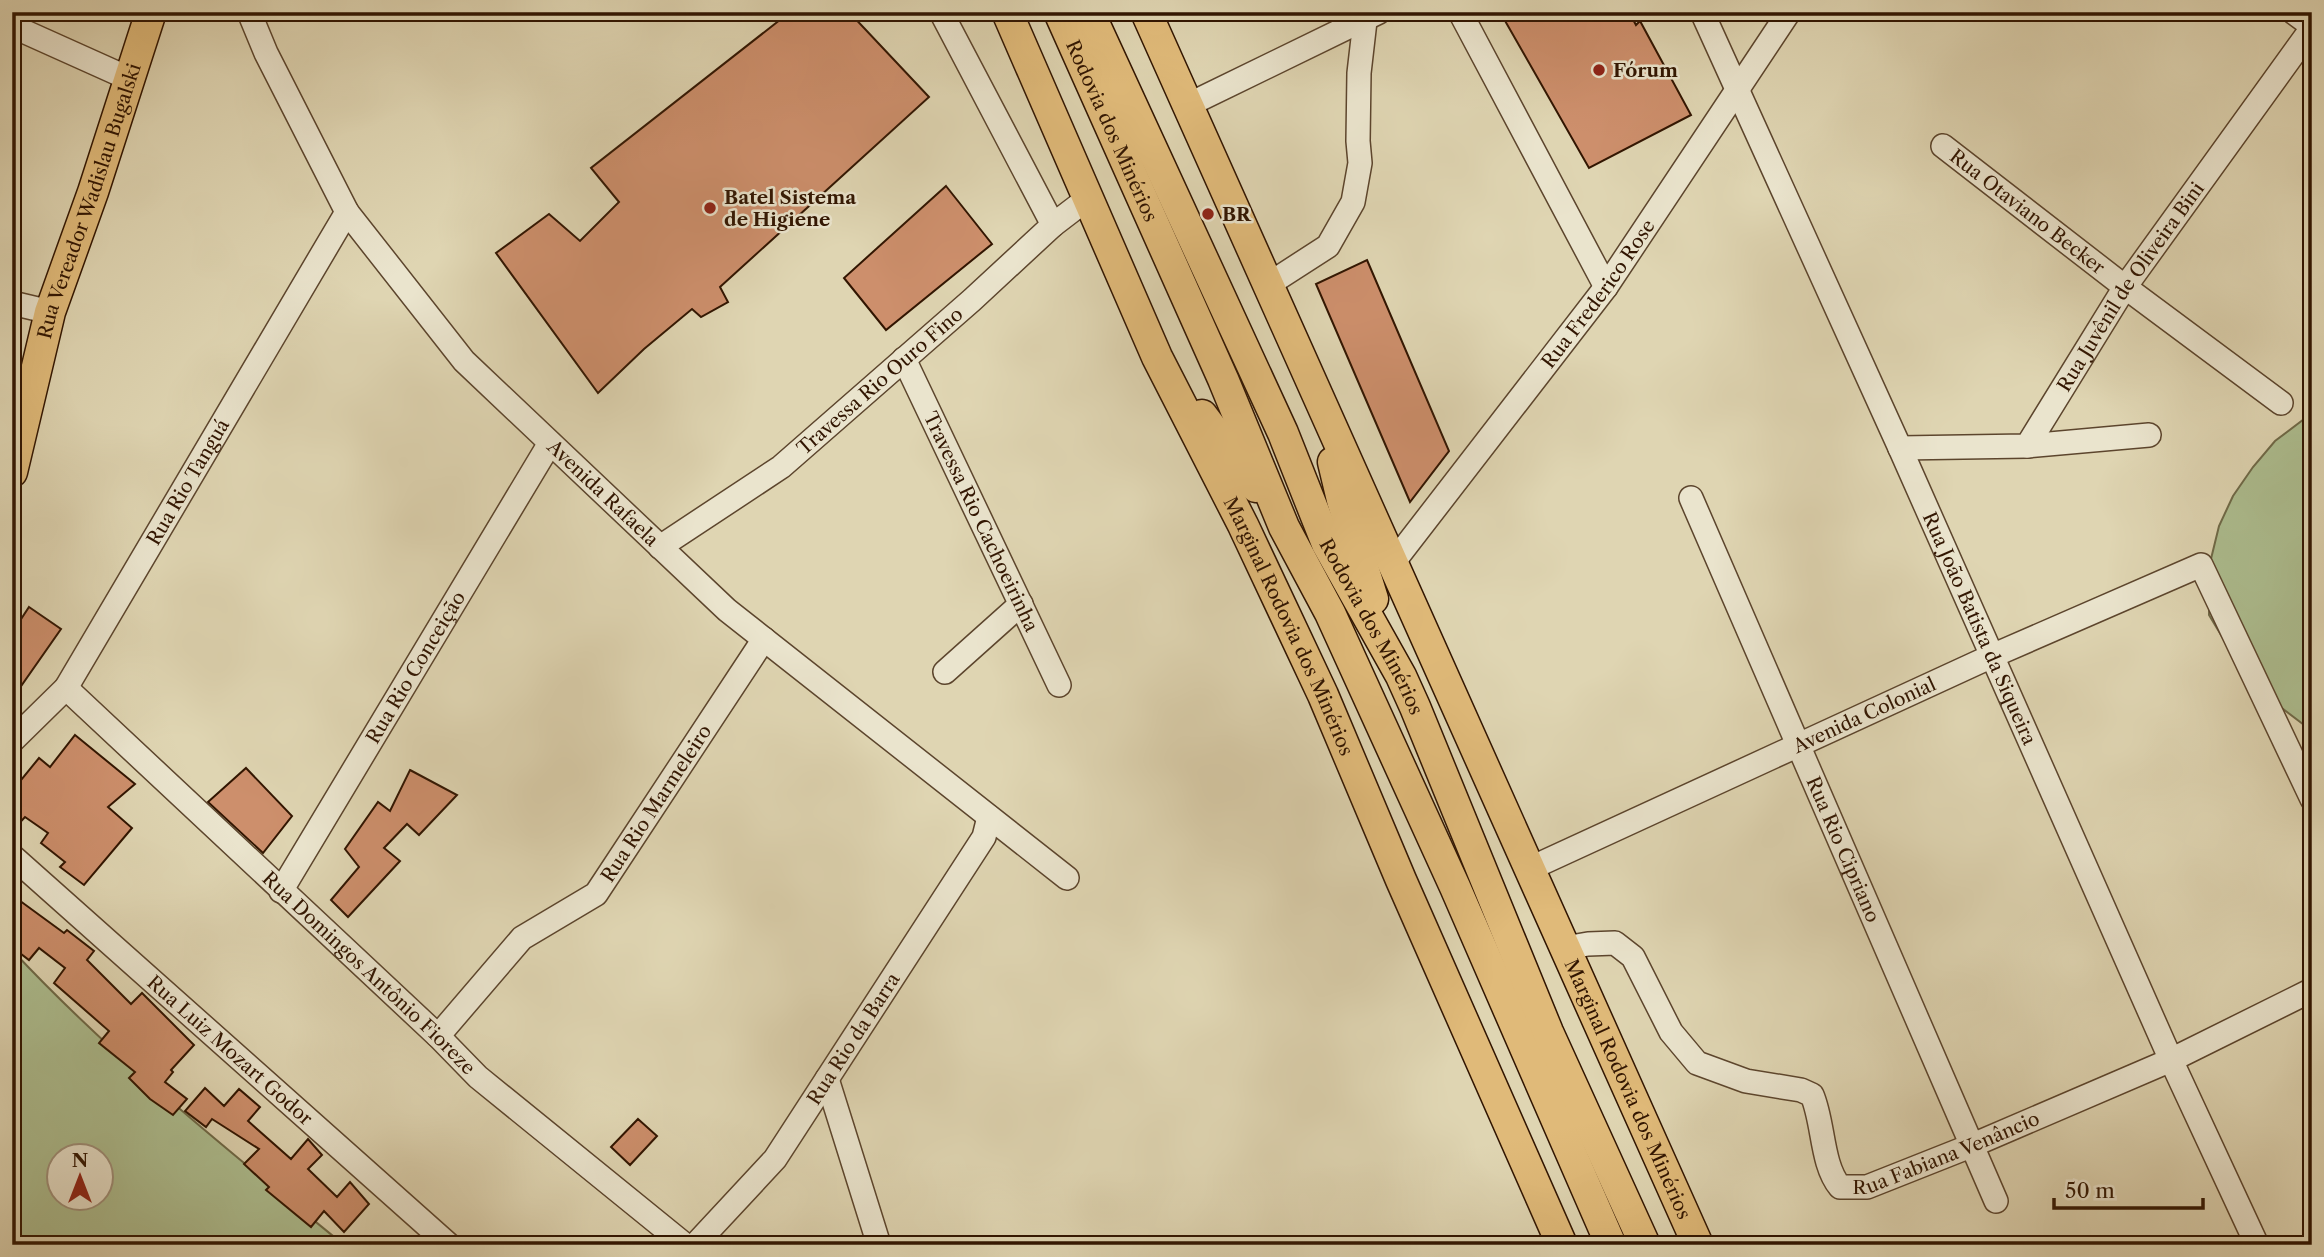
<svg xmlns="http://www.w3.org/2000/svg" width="2324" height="1257" viewBox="0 0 2324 1257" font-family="'Libre Caslon Text',serif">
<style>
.green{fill:#adbe90;stroke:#6f6a48;stroke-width:2;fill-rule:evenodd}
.building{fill:#cd8f6c;stroke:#311501;stroke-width:2}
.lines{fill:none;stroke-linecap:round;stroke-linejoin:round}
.minor-casing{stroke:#5c452d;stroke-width:26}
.major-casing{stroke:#311501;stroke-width:33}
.minor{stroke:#eae4cd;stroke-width:23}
.major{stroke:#e0ba79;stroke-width:30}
.poi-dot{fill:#8f2418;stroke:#eae4cd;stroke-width:2.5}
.labels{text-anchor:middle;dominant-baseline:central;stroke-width:5;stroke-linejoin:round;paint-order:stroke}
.poi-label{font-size:19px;font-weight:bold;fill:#311501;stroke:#eae4cd;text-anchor:start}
.street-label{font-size:19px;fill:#311501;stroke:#eae4cd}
</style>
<rect width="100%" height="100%" fill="#dfd5b2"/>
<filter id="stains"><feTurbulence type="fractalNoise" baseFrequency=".00286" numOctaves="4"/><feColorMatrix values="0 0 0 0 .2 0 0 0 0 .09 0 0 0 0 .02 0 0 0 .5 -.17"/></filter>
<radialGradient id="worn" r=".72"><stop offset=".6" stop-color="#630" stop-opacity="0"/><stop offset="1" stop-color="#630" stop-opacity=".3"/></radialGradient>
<path class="green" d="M 2312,413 L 2312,731 L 2266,696 L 2242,670 L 2209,615 L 2210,563 L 2219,526 L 2233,496 L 2253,467 L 2275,441 Z
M 12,950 C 113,1058 229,1151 344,1245 L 12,1245 ZM 60,1156 L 102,1156 L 102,1198 L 60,1198 Z"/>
<path class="building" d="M 790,12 L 849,12 L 929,97 L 720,287 L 728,302 L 701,317 L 692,309 L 644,349 L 598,393 L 496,253 L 549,214 L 580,241 L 619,202 L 591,168 Z
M 1500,12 L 1629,12 L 1636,25 L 1640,21 L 1691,115 L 1589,168 Z
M 946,186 L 992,244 L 886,330 L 844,278 Z
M 1367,260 L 1449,451 L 1410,502 L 1316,284 Z
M 29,607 L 61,629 L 12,699 L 12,633 Z
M 75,735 L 135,784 L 108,807 L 132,828 L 84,885 L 60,867 L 65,862 L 41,843 L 48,833 L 25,817 L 12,831 L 12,791 L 39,758 L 50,767 Z
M 246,768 L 292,816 L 263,853 L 208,802 Z
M 410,770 L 457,795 L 419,835 L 407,824 L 384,848 L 400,861 L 348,917 L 331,900 L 359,867 L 345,849 L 378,802 L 390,811 Z
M 12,895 L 64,933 L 67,930 L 94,951 L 87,960 L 131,1004 L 142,993 L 194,1045 L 171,1070 L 173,1072 L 165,1082 L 187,1099 L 173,1115 L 150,1099 L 129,1078 L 135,1072 L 99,1043 L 109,1031 L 54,983 L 65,968 L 39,948 L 29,960 L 12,947 Z
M 205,1088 L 224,1106 L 239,1089 L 260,1107 L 248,1121 L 291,1159 L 308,1139 L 322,1155 L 308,1169 L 337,1197 L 350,1182 L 369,1204 L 344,1232 L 324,1211 L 311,1227 L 266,1190 L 269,1187 L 244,1164 L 259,1149 L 212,1119 L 206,1127 L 185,1111 Z
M 638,1119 L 657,1136 L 630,1165 L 611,1147 Z"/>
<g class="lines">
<defs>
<g id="minor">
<path id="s1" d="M 249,12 L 266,53 L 347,212 L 464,361 L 727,610 L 1067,878"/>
<path d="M 941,12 L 1053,225"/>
<path d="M 1460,12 L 1606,287"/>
<path id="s2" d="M 1702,12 L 1900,448 L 2171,1060 L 2257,1245"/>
<path d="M 2293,12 L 2312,26"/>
<path d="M 12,26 L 130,79"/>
<path d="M 1186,106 L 1379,12"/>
<path id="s3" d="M 1943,146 L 2125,287 L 2281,403"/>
<path d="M 1269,284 L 1328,246 L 1353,202 L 1360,163 L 1358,141 L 1359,73 L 1365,21"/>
<path d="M 12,303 L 50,312"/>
<path id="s4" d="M 904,359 L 1059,685"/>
<path d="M 2027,446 L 2149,435"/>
<path id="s5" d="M 1900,448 L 2027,446 L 2125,287 L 2312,28"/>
<path id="s6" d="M 1691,498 L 1996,1201"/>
<path id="s7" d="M 660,547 L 781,467 L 972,300 L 1053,225 L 1087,199"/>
<path id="s8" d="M 1392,564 L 1606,287 L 1789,12"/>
<path d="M 945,672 L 1021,604"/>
<path id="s9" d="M 66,688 L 438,1036 L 478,1077 L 685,1245"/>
<path id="s10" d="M 12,741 L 66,688 L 347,212"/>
<path id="s11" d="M 12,856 L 449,1245"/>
<path id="s12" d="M 1529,869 L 1992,656 L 2201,565 L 2312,799"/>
<path id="s13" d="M 281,891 L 550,443"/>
<path id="s14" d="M 1565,948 L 1588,944 L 1615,943 L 1633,957 L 1671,1032 L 1697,1063 L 1746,1081 L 1801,1090 L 1812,1095 C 1824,1123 1821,1164 1840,1187 L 1867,1187 L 1973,1145 L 2171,1060 L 2312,990"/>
<path id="s15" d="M 438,1036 L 522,938 L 596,894 L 764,639"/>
<path d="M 827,1079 L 879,1245"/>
<path id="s16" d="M 695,1245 L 775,1159 L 984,837 L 989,817"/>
</g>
<g id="major">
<path id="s17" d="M 1007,12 L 1157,357 L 1243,525 L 1323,695 L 1401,880 L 1562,1245"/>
<path id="s18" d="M 1059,12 L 1223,379 L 1284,527 L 1330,613 L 1455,887 L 1611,1245"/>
<path id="s19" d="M 1089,12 L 1283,433 L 1327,544 L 1401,676 L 1415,707 L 1548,1032 L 1645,1245"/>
<path id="s20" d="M 1146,12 L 1698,1245"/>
<path d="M 1202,415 L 1256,487"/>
<path d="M 1333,462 L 1342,500 L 1373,599"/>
<path id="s21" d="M 12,472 L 50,312 L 93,192 L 151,12"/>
</g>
</defs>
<use href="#minor" class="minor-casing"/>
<use href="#major" class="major-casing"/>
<use href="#minor" class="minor"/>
<use href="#major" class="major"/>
</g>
<g class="poi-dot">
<circle cx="1599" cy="70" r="7"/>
<circle cx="710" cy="208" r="7"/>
<circle cx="1208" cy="214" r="7"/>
</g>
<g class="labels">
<g class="poi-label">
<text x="1613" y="70">Fórum</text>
<text x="724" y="197">Batel Sistema<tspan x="724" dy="22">de Higiene</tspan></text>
<text x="1222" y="214">BR</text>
</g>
<g class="street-label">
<text stroke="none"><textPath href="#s18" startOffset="130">Rodovia dos Minérios</textPath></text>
<text stroke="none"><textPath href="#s21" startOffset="282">Rua Vereador Wadislau Bugalski</textPath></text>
<text stroke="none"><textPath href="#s3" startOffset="107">Rua Otaviano Becker</textPath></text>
<text stroke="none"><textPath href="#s5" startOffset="317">Rua Juvênil de Oliveira Bini</textPath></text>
<text stroke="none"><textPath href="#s8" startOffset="340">Rua Frederico Rose</textPath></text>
<text stroke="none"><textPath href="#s7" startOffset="276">Travessa Rio Ouro Fino</textPath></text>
<text stroke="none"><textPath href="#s10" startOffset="315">Rua Rio Tanguá</textPath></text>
<text stroke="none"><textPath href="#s1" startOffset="604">Avenida Rafaela</textPath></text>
<text stroke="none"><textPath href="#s4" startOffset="180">Travessa Rio Cachoeirinha</textPath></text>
<text stroke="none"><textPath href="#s19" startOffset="677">Rodovia dos Minérios</textPath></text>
<text stroke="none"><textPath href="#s17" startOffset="676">Marginal Rodovia dos Minérios</textPath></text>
<text stroke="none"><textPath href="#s2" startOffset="676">Rua João Batista da Siqueira</textPath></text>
<text stroke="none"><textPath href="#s13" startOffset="261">Rua Rio Conceição</textPath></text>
<text stroke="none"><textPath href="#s12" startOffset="369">Avenida Colonial</textPath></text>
<text stroke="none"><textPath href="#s15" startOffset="324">Rua Rio Marmeleiro</textPath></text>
<text stroke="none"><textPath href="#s6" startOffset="383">Rua Rio Cipriano</textPath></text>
<text stroke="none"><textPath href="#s9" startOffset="416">Rua Domingos Antônio Fioreze</textPath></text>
<text stroke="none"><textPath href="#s16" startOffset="261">Rua Rio da Barra</textPath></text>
<text stroke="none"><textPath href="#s11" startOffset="292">Rua Luiz Mozart Godor</textPath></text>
<text stroke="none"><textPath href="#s20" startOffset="1180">Marginal Rodovia dos Minérios</textPath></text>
<text stroke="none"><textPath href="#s14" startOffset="527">Rua Fabiana Venâncio</textPath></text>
</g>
</g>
<rect width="2324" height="1257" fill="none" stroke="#dfd5b2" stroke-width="42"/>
<rect x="14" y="14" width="2296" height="1229" fill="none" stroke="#311501" stroke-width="3.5"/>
<rect x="21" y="21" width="2282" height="1215" fill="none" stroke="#311501" stroke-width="2"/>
<g transform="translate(80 1177)"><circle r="33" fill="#eae4cd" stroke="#a0917b" stroke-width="2"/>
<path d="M0-5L12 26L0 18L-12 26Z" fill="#8f2418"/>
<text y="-10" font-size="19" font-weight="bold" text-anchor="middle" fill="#311501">N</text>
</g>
<path d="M2054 1198v10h149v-10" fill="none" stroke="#311501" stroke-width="3.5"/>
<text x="2065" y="1198" font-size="21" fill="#311501" stroke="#eae4cd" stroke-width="5" paint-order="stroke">50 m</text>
<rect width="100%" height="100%" filter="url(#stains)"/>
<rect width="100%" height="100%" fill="url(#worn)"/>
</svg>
